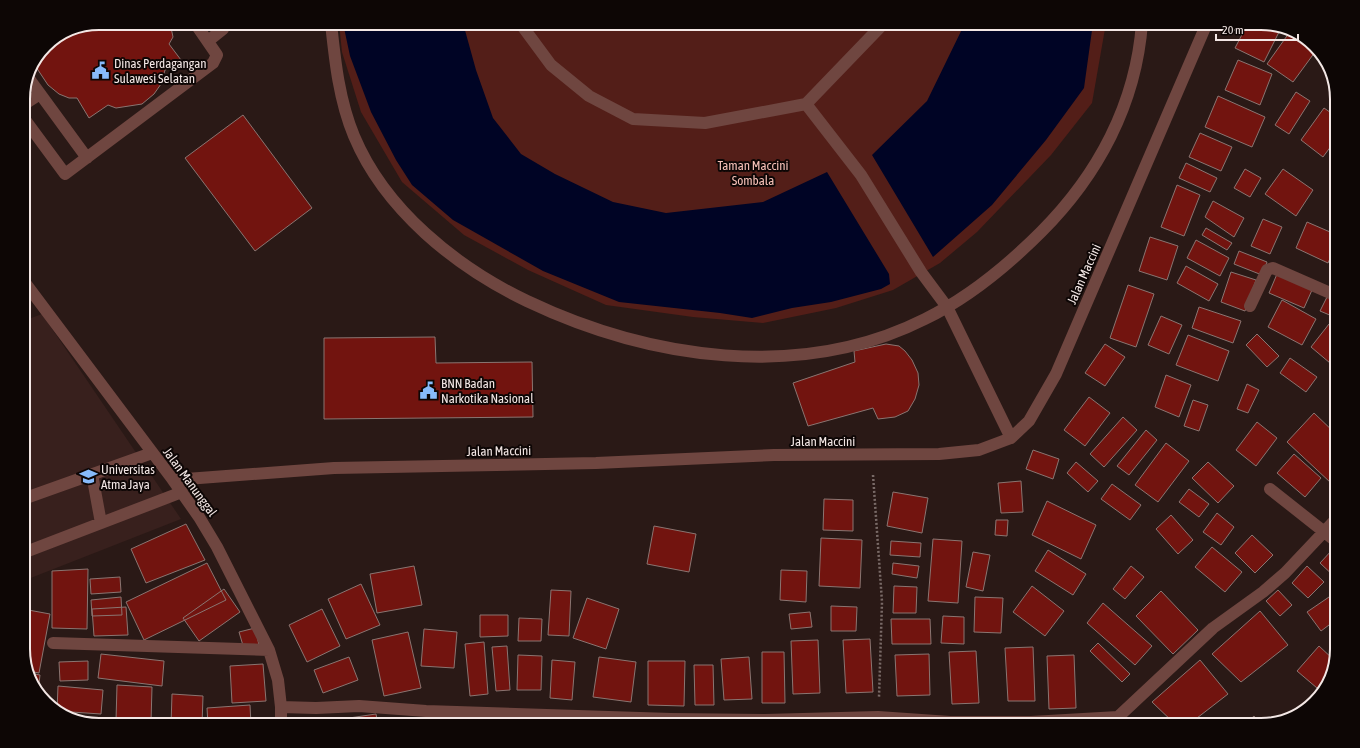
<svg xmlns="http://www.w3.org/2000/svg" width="1360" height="748" viewBox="0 0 1360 748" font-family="'Asap Condensed',sans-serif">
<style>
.built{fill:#38201d}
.green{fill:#531e18}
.water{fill:#000425}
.building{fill:#72140f;stroke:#8a7571}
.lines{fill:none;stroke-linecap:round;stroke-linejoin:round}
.path{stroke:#796a67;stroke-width:2.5;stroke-dasharray:2 2;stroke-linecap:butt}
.minor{stroke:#6f4640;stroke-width:12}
.labels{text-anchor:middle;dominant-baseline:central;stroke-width:4;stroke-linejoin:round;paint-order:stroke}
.poi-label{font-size:13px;fill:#f3e7e5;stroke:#0d0605;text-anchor:start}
.park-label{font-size:13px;fill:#f7c1b8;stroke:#0d0605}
.street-label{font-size:13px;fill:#f3e7e5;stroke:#0d0605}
.rim{fill:none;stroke:#f3e7e5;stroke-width:2}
</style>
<rect width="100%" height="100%" fill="#2a1916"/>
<path class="built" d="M 42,314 L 181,519 L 23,581 L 23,321 Z"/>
<path class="green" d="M 339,23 L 1106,23 L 1092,103 L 1051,155 L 977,232 L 940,263 L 893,290 L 836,308 L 763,323 L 693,317 L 606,305 L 528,270 L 464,235 L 402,182 L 361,112 L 342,52 Z"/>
<path class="water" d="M 343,23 L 463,23 L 476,70 L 493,118 L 521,154 L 555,174 L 613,202 L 666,213 L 763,202 L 827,172 L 889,274 L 890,284 L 881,289 L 831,302 L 792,308 L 752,318 L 720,313 L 619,302 L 543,271 L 453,220 L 412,185 L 396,160 L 371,112 L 350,56 Z
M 965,23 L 1093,23 L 1084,88 L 1046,140 L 992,205 L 933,257 L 872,155 L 927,101 Z"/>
<path class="building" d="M 99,23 L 170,23 L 173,37 L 169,44 L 181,60 L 165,70 L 161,84 L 154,94 L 142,104 L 116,108 L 108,105 L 89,118 L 77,98 L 69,98 L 59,94 L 48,85 L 36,67 L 45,45 L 70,29 Z
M 1248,23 L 1261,23 L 1281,28 L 1264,62 L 1235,48 Z
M 1289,33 L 1315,52 L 1293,82 L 1267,64 Z
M 1238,60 L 1272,74 L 1260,105 L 1225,90 Z
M 1296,92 L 1310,101 L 1289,134 L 1275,125 Z
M 1218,96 L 1265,117 L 1252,147 L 1205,127 Z
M 1324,108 L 1337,117 L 1337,138 L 1323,157 L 1301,140 Z
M 243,115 L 312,208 L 255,251 L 185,158 Z
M 1200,133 L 1232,147 L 1221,171 L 1189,157 Z
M 1186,163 L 1217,178 L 1210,192 L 1179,178 Z
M 1245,169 L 1261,178 L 1250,197 L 1234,188 Z
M 1283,169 L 1313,190 L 1296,216 L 1265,194 Z
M 1177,185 L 1200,195 L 1184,236 L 1161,227 Z
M 1337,186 L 1337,209 L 1330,207 Z
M 1213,201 L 1244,218 L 1234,237 L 1205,217 Z
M 1263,219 L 1282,227 L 1270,254 L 1251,246 Z
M 1307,222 L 1337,235 L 1337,243 L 1328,263 L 1296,248 Z
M 1206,228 L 1232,243 L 1227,250 L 1202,235 Z
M 1150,237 L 1178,246 L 1167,280 L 1139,271 Z
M 1196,240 L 1229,258 L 1220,276 L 1187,258 Z
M 1239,251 L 1267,262 L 1262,275 L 1234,264 Z
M 1186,266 L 1218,284 L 1209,301 L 1177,283 Z
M 1231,272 L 1256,280 L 1245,311 L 1221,302 Z
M 1277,274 L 1312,290 L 1304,308 L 1269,293 Z
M 1128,285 L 1154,294 L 1136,347 L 1110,338 Z
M 1328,295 L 1337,299 L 1337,307 L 1332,316 L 1320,311 Z
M 1282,300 L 1316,319 L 1302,345 L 1268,327 Z
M 1199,307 L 1241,321 L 1233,343 L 1192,328 Z
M 1161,316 L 1182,325 L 1169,354 L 1148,345 Z
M 1329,324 L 1337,331 L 1337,356 L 1330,363 L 1311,347 Z
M 1257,334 L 1279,356 L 1267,367 L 1246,345 Z
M 1188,335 L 1229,351 L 1218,381 L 1176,365 Z
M 435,337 L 436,363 L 532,362 L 533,417 L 324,419 L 324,338 Z
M 886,344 L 899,346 L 905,351 L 912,360 L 918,373 L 919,385 L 915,399 L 908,411 L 895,417 L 878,419 L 873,408 L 808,426 L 793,383 L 855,362 L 854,351 Z
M 1105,344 L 1125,357 L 1105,386 L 1085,373 Z
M 1290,358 L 1317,377 L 1306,392 L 1280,373 Z
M 1166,375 L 1191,385 L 1179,417 L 1155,407 Z
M 1247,384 L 1259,390 L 1248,413 L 1237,409 Z
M 1089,397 L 1110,413 L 1085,446 L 1064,430 Z
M 1193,400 L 1208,405 L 1199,431 L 1184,426 Z
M 1314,413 L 1337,435 L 1337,478 L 1331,483 L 1287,442 Z
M 1123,417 L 1137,430 L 1104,467 L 1090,454 Z
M 1257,422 L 1277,438 L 1256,466 L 1236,450 Z
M 1146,430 L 1157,440 L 1129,475 L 1117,466 Z
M 1166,443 L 1189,461 L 1158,502 L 1135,485 Z
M 1033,450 L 1059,459 L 1053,479 L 1026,469 Z
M 1294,454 L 1321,478 L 1305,497 L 1277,473 Z
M 1076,462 L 1098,481 L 1088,492 L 1067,473 Z
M 1208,462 L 1234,486 L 1218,503 L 1192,478 Z
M 1021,481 L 1023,512 L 1001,513 L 998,483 Z
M 1112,484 L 1141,505 L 1130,520 L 1101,499 Z
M 1189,489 L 1209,504 L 1199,517 L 1179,502 Z
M 893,492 L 928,498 L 922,533 L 887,526 Z
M 824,499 L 853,500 L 853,531 L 823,530 Z
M 1047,501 L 1096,525 L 1081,559 L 1032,535 Z
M 1217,513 L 1234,527 L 1221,545 L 1203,532 Z
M 1171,515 L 1193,540 L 1178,554 L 1156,529 Z
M 996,520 L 1008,520 L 1007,536 L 995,535 Z
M 186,524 L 205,560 L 146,583 L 131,549 Z
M 654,526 L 696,534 L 689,572 L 647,564 Z
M 1252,535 L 1273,555 L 1255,573 L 1235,553 Z
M 821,538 L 862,540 L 860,588 L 819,586 Z
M 933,539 L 962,541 L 958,603 L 928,601 Z
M 891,541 L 921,543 L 920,557 L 890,555 Z
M 1212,547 L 1242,572 L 1225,592 L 1195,567 Z
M 1333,549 L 1337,553 L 1337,579 L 1320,563 Z
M 1048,550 L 1086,574 L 1073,595 L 1035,571 Z
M 973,552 L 990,555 L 983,591 L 966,587 Z
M 207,563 L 226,600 L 144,640 L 126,602 Z
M 893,563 L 919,566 L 917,578 L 892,574 Z
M 414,566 L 422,605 L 377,613 L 370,574 Z
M 1131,566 L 1144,577 L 1125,599 L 1113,589 Z
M 1307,566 L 1324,582 L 1308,598 L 1292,583 Z
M 88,569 L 87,629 L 52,628 L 52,571 Z
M 781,570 L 807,571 L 806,602 L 780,600 Z
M 120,577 L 121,592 L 91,594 L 90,579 Z
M 361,584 L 380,625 L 346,639 L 328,599 Z
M 894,586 L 917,587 L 916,613 L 893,613 Z
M 1032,586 L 1064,611 L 1045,636 L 1013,612 Z
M 224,589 L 240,612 L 199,641 L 183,618 Z
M 551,590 L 571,591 L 569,636 L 548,635 Z
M 1278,590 L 1292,605 L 1280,616 L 1266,601 Z
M 1161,591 L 1198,630 L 1173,654 L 1136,616 Z
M 121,597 L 122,615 L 92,616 L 91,600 Z
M 975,597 L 1003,598 L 1001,633 L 974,632 Z
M 1329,597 L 1337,609 L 1337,619 L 1321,631 L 1307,612 Z
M 587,598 L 619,609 L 606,649 L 573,638 Z
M 1103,603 L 1152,646 L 1135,665 L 1087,623 Z
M 831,606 L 857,607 L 856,631 L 831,631 Z
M 126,607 L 128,635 L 94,636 L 92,609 Z
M 23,609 L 50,614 L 39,673 L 28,671 L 23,654 Z
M 322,609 L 340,646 L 307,662 L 289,625 Z
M 1260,611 L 1288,645 L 1241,682 L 1212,654 Z
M 810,612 L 812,627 L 791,629 L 789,614 Z
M 480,615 L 508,615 L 508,636 L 480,637 Z
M 943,616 L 964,617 L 964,644 L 941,643 Z
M 519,618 L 542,619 L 541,641 L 518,641 Z
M 891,619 L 930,619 L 931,644 L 892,644 Z
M 255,628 L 259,645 L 244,649 L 239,632 Z
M 424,629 L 457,632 L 454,668 L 421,666 Z
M 408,632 L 421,688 L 384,696 L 372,640 Z
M 870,639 L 873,692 L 846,693 L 843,640 Z
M 818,640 L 820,693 L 793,694 L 791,641 Z
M 484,642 L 488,694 L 470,696 L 465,644 Z
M 1098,643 L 1130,674 L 1122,682 L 1090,651 Z
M 507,646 L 510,690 L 496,691 L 492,647 Z
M 1319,646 L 1334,660 L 1331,672 L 1317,688 L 1297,671 Z
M 1033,647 L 1035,701 L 1008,701 L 1005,648 Z
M 976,651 L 979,703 L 952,704 L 949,652 Z
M 762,652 L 784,652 L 785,703 L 762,703 Z
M 101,654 L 164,661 L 162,686 L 98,678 Z
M 929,654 L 930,695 L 897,696 L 895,655 Z
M 518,655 L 542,656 L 541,690 L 517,690 Z
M 1074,655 L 1076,708 L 1049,709 L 1047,656 Z
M 349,657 L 358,680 L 323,693 L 314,670 Z
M 599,657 L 636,662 L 631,702 L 593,697 Z
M 749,657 L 752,699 L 724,700 L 721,659 Z
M 552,660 L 575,662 L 572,700 L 550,698 Z
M 1200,660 L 1228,694 L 1188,725 L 1176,725 L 1152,702 Z
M 88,661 L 88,680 L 60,681 L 59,662 Z
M 648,661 L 685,661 L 684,706 L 648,705 Z
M 263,664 L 266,701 L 232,703 L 230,666 Z
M 694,665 L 713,665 L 714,705 L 695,705 Z
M 29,673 L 40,675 L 38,692 L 33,687 Z
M 117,685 L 152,687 L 151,722 L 116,721 Z
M 58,686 L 103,690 L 101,714 L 57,711 Z
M 172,694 L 203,696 L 202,725 L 171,725 Z
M 250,705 L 251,725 L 208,725 L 207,708 Z
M 376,714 L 378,725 L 350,725 L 349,718 Z
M 67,715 L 85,718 L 84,721 L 66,716 Z
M 1254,716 L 1261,725 L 1244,725 Z
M 341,718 L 342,725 L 308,724 Z
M 449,724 L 481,724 L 481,725 L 449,725 Z"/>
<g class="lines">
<path class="path" d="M 873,475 L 882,602 L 879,697"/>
<path class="minor" d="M 331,23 C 335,61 339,100 354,136 C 385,210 456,267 527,301 C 649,359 800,382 925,319 C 968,298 1007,266 1041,232 C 1098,175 1136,104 1142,23
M 520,23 L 551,65 L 589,96 L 633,119 L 705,123 L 806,104 L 884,23
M 208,41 L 223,29 L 223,23
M 30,80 L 87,158
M 806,104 L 861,175 L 921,272 L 947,307 L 1011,438
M 23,105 L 40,94
M 23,117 L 65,174 L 213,63 L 217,55 L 195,23
M 23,280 L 173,480 L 199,517 L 217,547 L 269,650 L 278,680 L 281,707 L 281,725
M 1250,306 L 1267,270 L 1273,268 L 1337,296
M 92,474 L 101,523
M 173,480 L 334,468 L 596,463 L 774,455 L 939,454 L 979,450 L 1011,438 L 1029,421 L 1056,374 L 1207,23
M 1270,489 L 1337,542
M 23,499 L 152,453
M 23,553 L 182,492
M 53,643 L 269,650
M 281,707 L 316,708 L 359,706 L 426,711 L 671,719 L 765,720 L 878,717 L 950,722 L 1031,722 L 1118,717 L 1213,628 L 1263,592 L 1285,573 L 1337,518"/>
</g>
<defs>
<symbol id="civic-bare" viewBox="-9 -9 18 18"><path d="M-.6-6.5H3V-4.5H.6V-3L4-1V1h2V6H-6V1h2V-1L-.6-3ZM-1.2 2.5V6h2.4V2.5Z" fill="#87bbfb" stroke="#0d0605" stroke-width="2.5" paint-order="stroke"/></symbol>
<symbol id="university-bare" viewBox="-9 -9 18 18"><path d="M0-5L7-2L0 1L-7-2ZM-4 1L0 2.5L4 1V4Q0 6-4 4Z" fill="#87bbfb" stroke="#0d0605" stroke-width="2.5" paint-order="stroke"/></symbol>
</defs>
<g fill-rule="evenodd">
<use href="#civic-bare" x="88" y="58" width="25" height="25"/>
<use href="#civic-bare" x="416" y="378" width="25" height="25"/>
<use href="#university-bare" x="76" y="464" width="25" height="25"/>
</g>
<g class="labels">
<g class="poi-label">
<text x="114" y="63">Dinas Perdagangan<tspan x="114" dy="15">Sulawesi Selatan</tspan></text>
<text x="441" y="383">BNN Badan<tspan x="441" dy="15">Narkotika Nasional</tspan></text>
<text x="101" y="469">Universitas<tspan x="101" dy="15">Atma Jaya</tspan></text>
</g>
<g class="park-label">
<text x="753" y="165">Taman Maccini<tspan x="753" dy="15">Sombala</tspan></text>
</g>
<g class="street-label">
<text transform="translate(1084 274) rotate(-66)">Jalan Maccini</text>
<text x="823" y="441">Jalan Maccini</text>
<text transform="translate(499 451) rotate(-1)">Jalan Maccini</text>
<text transform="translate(190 482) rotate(54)">Jalan Manunggal</text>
</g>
</g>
<path d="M0 0H1360V748H0ZM99 30H1261A69 69 0 0 1 1330 99V649A69 69 0 0 1 1261 718H99A69 69 0 0 1 30 649V99A69 69 0 0 1 99 30Z" fill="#0d0605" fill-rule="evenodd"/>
<path class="rim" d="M99 30H1261A69 69 0 0 1 1330 99V649A69 69 0 0 1 1261 718H99A69 69 0 0 1 30 649V99A69 69 0 0 1 99 30Z"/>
<path d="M1216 34v6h82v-6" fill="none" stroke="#f3e7e5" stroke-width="2"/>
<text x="1222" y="34" font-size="12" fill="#f3e7e5" stroke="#0d0605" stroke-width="3" paint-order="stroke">20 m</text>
</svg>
